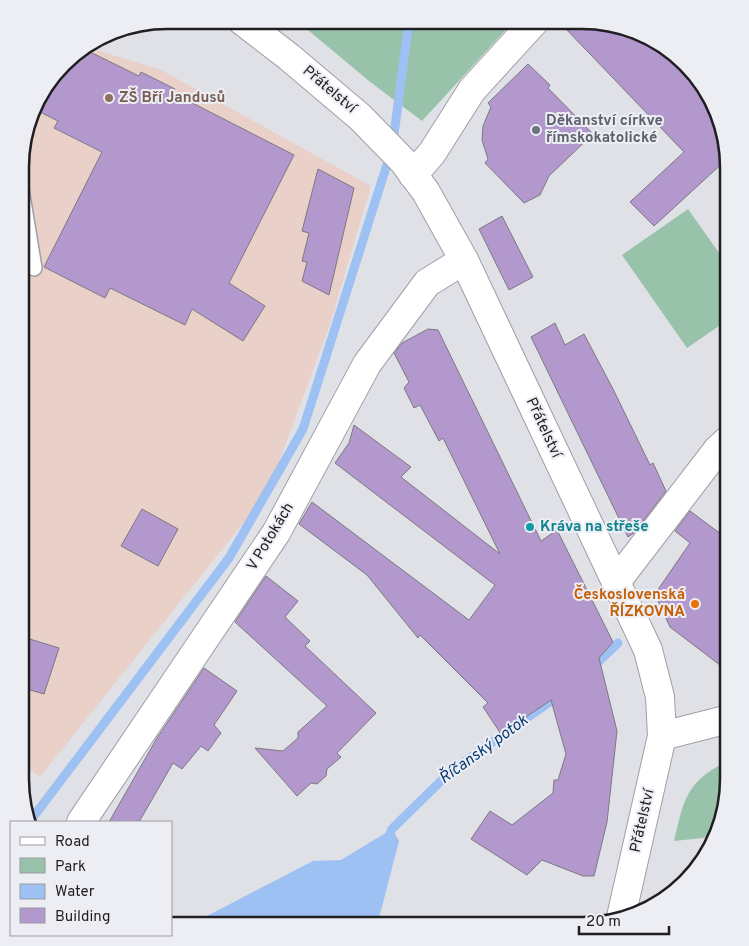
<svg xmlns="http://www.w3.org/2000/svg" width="749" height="946" viewBox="0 0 749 946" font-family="Overpass,sans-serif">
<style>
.education{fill:#e9d0c9}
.green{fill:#98c3aa}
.water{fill:#9cc1f2}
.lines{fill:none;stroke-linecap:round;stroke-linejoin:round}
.stream{stroke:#9cc1f2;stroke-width:9}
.building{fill:#b398cd;stroke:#7c797f}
.lane-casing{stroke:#9f9fa6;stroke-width:18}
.street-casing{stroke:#9f9fa6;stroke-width:30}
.secondary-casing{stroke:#9f9fa6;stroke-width:30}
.lane{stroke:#fff;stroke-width:15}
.street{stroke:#fff;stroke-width:28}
.secondary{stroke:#fff;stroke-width:28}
.education-dot{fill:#8d6e63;stroke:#ededf4;stroke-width:2}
.worship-dot{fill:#6b7280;stroke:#ededf4;stroke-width:2}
.culture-dot{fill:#0f9aa8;stroke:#ededf4;stroke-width:2}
.food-dot{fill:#e8710a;stroke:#ededf4;stroke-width:2}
.labels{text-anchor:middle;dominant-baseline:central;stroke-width:4;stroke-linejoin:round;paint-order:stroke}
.street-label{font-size:15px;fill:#1f1f22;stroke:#ededf4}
.education-label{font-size:15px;font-weight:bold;fill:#785e54;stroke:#ededf4;text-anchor:start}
.worship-label{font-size:15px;font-weight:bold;fill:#5b616d;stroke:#ededf4;text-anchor:start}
.culture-label{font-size:15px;font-weight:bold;fill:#0d838f;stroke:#ededf4;text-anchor:start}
.food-label{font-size:15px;font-weight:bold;fill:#c56008;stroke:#ededf4;text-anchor:end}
.water-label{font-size:16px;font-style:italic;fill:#053972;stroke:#ededf4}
.rim{fill:none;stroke:#1f1f22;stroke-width:2.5}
</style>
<rect width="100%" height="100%" fill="#e0e0e7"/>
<path class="education" d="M 87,47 L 161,70 L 371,186 L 330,324 L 268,492 L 40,777 L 20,762 L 21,148 L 40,94 L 70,56 Z"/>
<path class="green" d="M 296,20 L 514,21 L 422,121 L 369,81 Z
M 688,209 L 729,267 L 729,319 L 687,348 L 622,255 Z
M 718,766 L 729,767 L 729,789 L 712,837 L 674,841 C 683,805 684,786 718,766 Z"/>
<path class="water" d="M 392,829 L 399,841 L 377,926 L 196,926 L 205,917 L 313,861 L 341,860 Z"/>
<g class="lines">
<path class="stream" d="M 393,142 L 409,21
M 592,668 L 618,643
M 31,820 L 229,558 L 303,429 L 390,155
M 388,838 L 392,829 L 450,772 L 561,694"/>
</g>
<path class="building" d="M 573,21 L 601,21 L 664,45 L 709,94 L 727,159 L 654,226 L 630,202 L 684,152 L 565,28 Z
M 84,49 L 139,76 L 141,72 L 175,89 L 173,93 L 294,155 L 229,283 L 265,306 L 243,341 L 192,309 L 185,325 L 110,288 L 105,298 L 44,267 L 102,152 L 54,128 L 58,121 L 34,109 L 43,90 L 70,56 Z
M 528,64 L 550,85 L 548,88 L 593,134 L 549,176 L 540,195 L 524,203 L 485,163 L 488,159 L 482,140 L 483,126 L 491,107 L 488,103 Z
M 318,169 L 354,188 L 329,295 L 302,281 L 307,262 L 302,261 L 309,233 L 302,231 Z
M 502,216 L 533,277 L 509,290 L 479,229 Z
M 555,323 L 565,345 L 584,334 L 614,391 L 650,465 L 653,463 L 666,491 L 634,533 L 628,537 L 531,337 Z
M 428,329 L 438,330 L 541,541 L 557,530 L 613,642 L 599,658 L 617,731 L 607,822 L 594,876 L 583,876 L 542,860 L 527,875 L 471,839 L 490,811 L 512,825 L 553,793 L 554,780 L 558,780 L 566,754 L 551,700 L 501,734 L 483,707 L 488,703 L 420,635 L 418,638 L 367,575 L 299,524 L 312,502 L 469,620 L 495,585 L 335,463 L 349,443 L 354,425 L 411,467 L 401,477 L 500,554 L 443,438 L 439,441 L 420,405 L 414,408 L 404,388 L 409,382 L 394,353 L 402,343 Z
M 142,509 L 178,529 L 158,566 L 121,546 Z
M 690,511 L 729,540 L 729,672 L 670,627 L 655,594 L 690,543 L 675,531 Z
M 266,576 L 298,601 L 285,617 L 310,641 L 305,646 L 376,713 L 337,753 L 341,757 L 327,769 L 326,776 L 317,784 L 311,783 L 297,796 L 255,748 L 283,751 L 298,738 L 298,732 L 327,706 L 235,622 Z
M 20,636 L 59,648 L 44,694 L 20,687 Z
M 204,668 L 237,691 L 214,725 L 221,733 L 208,751 L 201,746 L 182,769 L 173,763 L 139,822 L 109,822 L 157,738 Z"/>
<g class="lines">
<defs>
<path id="lane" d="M 21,189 L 34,268"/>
<path id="street" d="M 413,175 L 432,153 L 472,90 L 535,21
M 616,582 L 718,449 L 729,439
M 81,822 L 276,533 L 367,364 L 427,283 L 464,260"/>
<path id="secondary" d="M 241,20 L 289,57 L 360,117 L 403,161 L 426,192 L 464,260 L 648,650 L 660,697 L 662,736 L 621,917
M 662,736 L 729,719"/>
</defs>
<use href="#lane" class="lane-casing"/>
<use href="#street" class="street-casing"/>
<use href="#secondary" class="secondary-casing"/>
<use href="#lane" class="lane"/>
<use href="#street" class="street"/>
<use href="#secondary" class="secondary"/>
</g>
<circle class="education-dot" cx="109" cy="98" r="5"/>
<circle class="worship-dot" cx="536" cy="130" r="5"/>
<circle class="culture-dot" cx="530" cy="527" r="5"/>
<circle class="food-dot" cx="695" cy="604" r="5"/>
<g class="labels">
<g class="street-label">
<text transform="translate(329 90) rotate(40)">Přátelství</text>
<text transform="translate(543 428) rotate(65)">Přátelství</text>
<text transform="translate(271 537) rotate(-59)">V Potokách</text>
<text transform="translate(643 821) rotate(-77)">Přátelství</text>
</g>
<g class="education-label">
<text x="119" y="98">ZŠ Bří Jandusů</text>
</g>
<g class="worship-label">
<text x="546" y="121">Děkanství církve<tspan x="546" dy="17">římskokatolické</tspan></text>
</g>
<g class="culture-label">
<text x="540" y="527">Kráva na střeše</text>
</g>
<g class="food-label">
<text x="685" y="595">Československá<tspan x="685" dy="17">ŘÍZKOVNA</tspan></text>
</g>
<g class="water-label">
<text transform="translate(484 750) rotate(-36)">Říčanský potok</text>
</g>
</g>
<path d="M0 0H749V946H0ZM167 29H582A138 138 0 0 1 720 167V779A138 138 0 0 1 582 917H167A138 138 0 0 1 29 779V167A138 138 0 0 1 167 29Z" fill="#ededf4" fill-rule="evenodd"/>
<path class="rim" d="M167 29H582A138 138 0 0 1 720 167V779A138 138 0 0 1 582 917H167A138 138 0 0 1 29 779V167A138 138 0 0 1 167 29Z"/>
<rect x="10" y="821" width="162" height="115" fill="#ededf4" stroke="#9b9ba0"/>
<rect x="20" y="837" width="25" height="8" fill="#ffffff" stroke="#9b9ba0"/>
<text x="55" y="846" font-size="15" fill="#1f1f22">Road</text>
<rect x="20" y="858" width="25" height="15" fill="#98c3aa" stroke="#9b9ba0"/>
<text x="55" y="871" font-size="15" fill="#1f1f22">Park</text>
<rect x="20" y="884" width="25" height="15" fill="#9cc1f2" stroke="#9b9ba0"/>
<text x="55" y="896" font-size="15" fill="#1f1f22">Water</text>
<rect x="20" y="908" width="25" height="15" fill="#b398cd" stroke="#9b9ba0"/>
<text x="55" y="921" font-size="15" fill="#1f1f22">Building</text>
<path d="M579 926v8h90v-8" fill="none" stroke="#1f1f22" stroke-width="2.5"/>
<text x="586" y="926" font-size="15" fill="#1f1f22" stroke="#ededf4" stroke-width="4" paint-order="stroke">20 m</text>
</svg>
